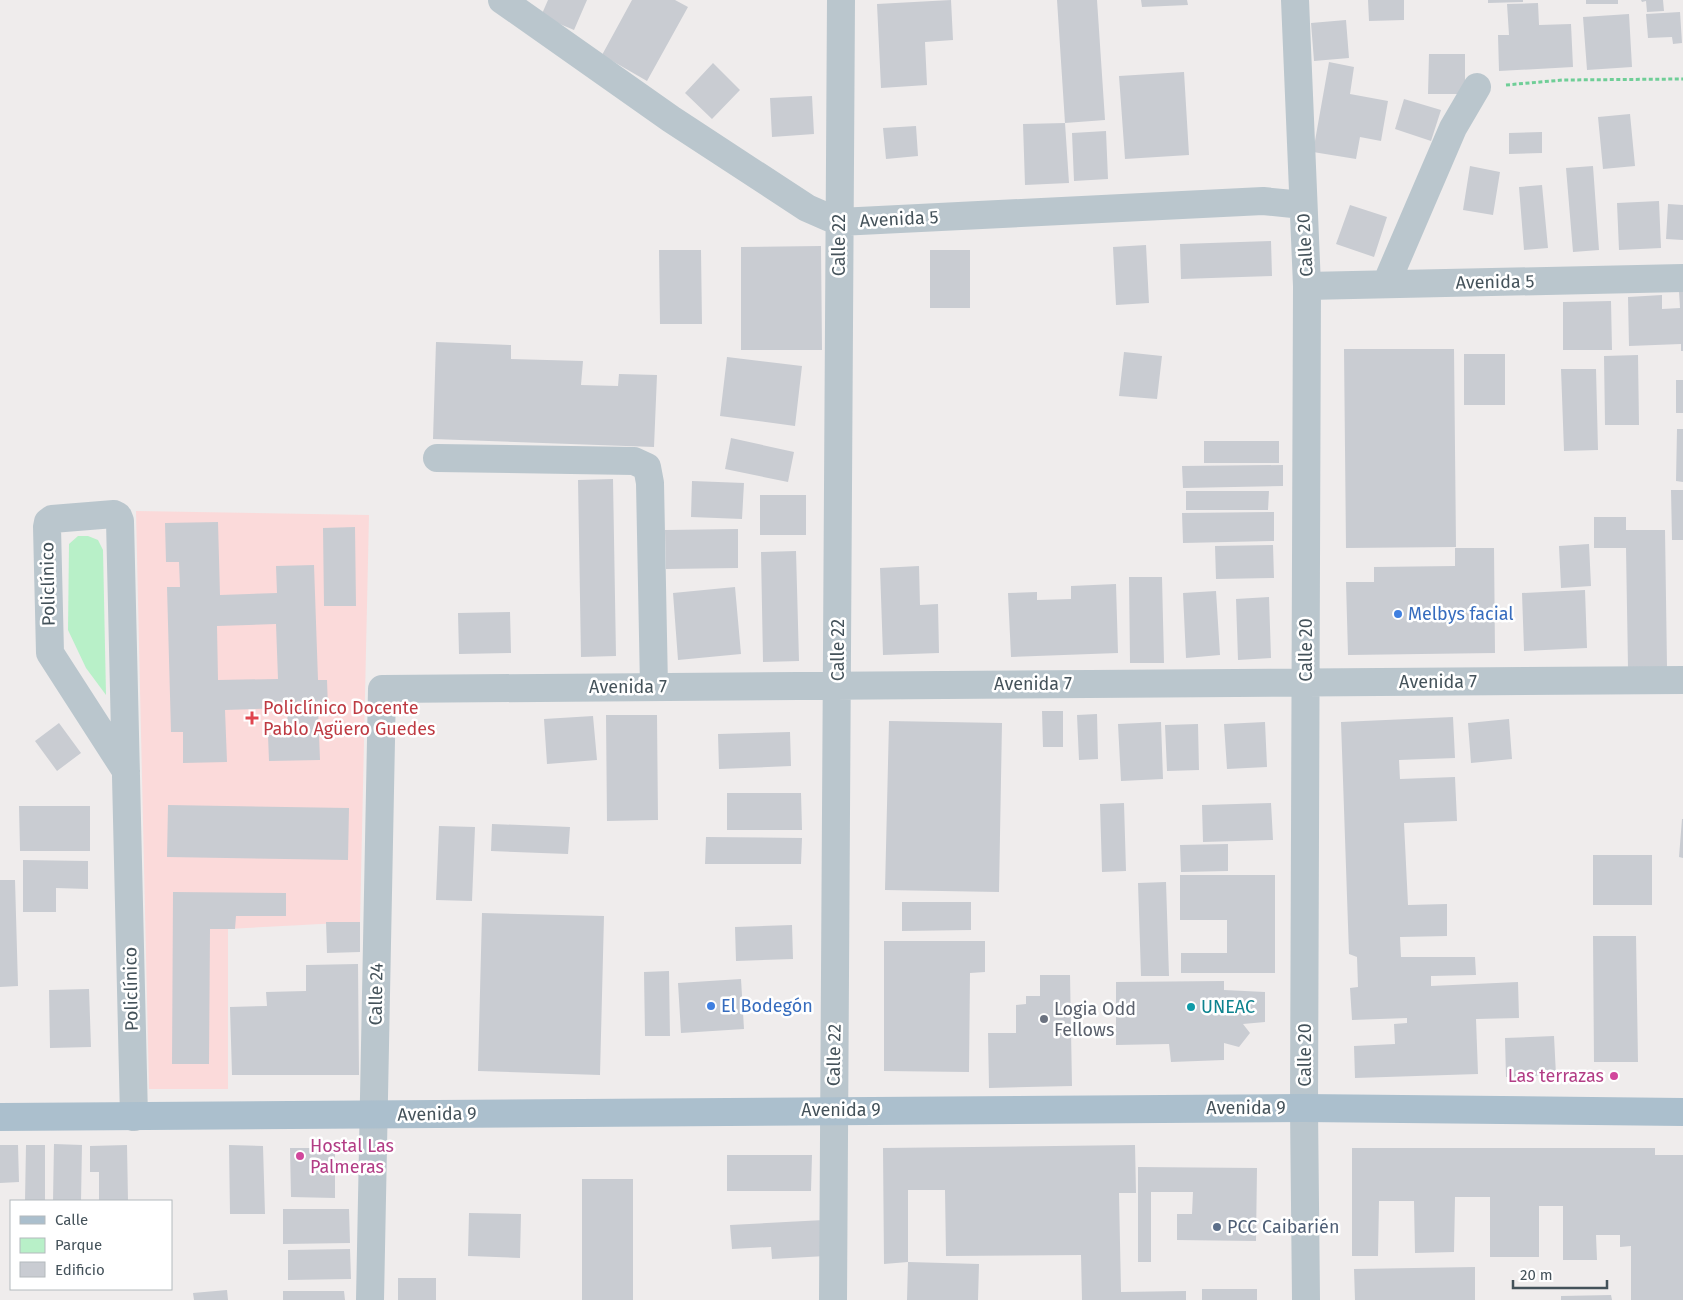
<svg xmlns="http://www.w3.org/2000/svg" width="1683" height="1300" viewBox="0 0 1683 1300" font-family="'Fira Sans',sans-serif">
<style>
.medical{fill:#fbdada}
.green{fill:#b8f0c8}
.building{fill:#c9ccd2;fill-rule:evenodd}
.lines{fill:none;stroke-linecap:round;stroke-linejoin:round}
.path{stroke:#6fce97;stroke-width:3;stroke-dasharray:4 2.5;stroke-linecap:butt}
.minor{stroke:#bac6cd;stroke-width:28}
.major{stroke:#abbfcd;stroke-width:28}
.shop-dot{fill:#3f7fe0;stroke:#fff;stroke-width:2}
.health-dot{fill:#e0444e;stroke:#fff;stroke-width:2}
.culture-dot{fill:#0f9aa8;stroke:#fff;stroke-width:2}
.worship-dot{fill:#6b7280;stroke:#fff;stroke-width:2}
.hotel-dot{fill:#d1479c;stroke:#fff;stroke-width:2}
.service-dot{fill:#5c6f8a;stroke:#fff;stroke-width:2}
.labels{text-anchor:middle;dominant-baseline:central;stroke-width:5;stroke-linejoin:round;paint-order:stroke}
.street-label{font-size:18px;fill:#44525a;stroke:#fff}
.shop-label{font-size:18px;fill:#366cbe;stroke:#fff;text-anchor:start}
.health-label{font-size:18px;fill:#be3a42;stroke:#fff;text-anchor:start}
.culture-label{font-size:18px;fill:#0d838f;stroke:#fff;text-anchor:start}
.worship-label{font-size:18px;fill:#5b616d;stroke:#fff;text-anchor:start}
.hotel-label{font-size:18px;fill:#b23c85;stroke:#fff;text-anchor:end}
.service-label{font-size:18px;fill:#4e5e75;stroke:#fff;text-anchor:start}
</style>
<rect width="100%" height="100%" fill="#efecec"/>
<path class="medical" d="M 136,511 L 369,515 L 360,922 L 228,929 L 228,1089 L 149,1089 Z"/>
<path class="green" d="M 78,536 L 88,536 L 98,540 L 103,550 L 106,695 L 86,668 L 68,630 L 69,544 Z"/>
<path class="building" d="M 548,0 L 587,0 L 574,30 L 541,16 Z
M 632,0 L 675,0 L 688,7 L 647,81 L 602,55 Z
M 951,0 L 953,40 L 925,42 L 927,85 L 881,88 L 877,4 Z
M 1057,0 L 1097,0 L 1105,120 L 1065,123 Z
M 1141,0 L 1187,0 L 1188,5 L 1142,7 Z
M 1368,0 L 1404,0 L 1404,20 L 1369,21 Z
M 1488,0 L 1523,0 L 1523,2 L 1488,3 Z
M 1586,0 L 1618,0 L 1618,4 L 1586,4 Z
M 1641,0 L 1663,0 L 1664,11 L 1647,12 L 1646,1 L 1642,2 Z
M 1538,3 L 1539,25 L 1571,24 L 1573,67 L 1499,71 L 1498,35 L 1509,35 L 1507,4 Z
M 1680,12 L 1682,43 L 1673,44 L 1672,37 L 1648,38 L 1646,14 Z
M 1629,14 L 1632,67 L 1587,70 L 1583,17 Z
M 1346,20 L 1349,58 L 1314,61 L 1311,23 Z
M 1429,54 L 1465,54 L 1465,94 L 1428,94 Z
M 1329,62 L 1354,67 L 1350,94 L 1388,101 L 1381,141 L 1360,137 L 1356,159 L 1313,152 Z
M 713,63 L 740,90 L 712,119 L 685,93 Z
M 1184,72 L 1189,155 L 1125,159 L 1119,76 Z
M 812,96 L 814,134 L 772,137 L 770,98 Z
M 1404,99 L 1441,110 L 1431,141 L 1395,129 Z
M 1630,114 L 1635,166 L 1603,169 L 1598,117 Z
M 1065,123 L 1069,183 L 1025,185 L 1023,124 Z
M 916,126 L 918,156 L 886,159 L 883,128 Z
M 1106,131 L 1108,179 L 1074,181 L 1072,133 Z
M 1542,132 L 1542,153 L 1509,154 L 1509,133 Z
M 1470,166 L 1500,172 L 1493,215 L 1463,210 Z
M 1593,166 L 1599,250 L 1573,252 L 1566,168 Z
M 1542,185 L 1548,248 L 1524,250 L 1519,187 Z
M 1659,201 L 1661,248 L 1619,250 L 1617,203 Z
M 1668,204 L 1683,205 L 1683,240 L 1666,239 Z
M 1350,205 L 1387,217 L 1374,257 L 1336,244 Z
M 1271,241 L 1272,276 L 1181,279 L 1180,244 Z
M 1146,245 L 1149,303 L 1116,305 L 1113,247 Z
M 821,246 L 822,350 L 741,350 L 741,247 Z
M 659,250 L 701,250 L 702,324 L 660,324 Z
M 930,250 L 970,250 L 970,308 L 930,308 Z
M 1679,291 L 1683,291 L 1683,351 L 1681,351 L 1681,344 L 1629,346 L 1628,297 L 1662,295 L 1662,309 L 1680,308 Z
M 1611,301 L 1612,350 L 1563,350 L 1563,302 Z
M 436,342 L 511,345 L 511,359 L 583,361 L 581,385 L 618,386 L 619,374 L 657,375 L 654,447 L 433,439 Z
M 1344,349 L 1454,349 L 1456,547 L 1346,548 Z
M 1124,352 L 1162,356 L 1157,399 L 1119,396 Z
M 1464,354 L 1505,354 L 1505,405 L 1464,405 Z
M 1638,355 L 1639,425 L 1605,425 L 1604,356 Z
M 727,357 L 802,366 L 795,426 L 720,416 Z
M 1561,369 L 1596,369 L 1598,450 L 1564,451 Z
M 1676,380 L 1683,380 L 1683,413 L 1676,413 Z
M 1677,429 L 1683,429 L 1683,482 L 1676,481 Z
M 731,438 L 794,452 L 788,482 L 725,469 Z
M 1204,441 L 1279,441 L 1279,463 L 1204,463 Z
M 1283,465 L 1283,486 L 1183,488 L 1182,466 Z
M 613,479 L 616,656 L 581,657 L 578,480 Z
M 692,481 L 744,483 L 742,519 L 691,517 Z
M 1671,490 L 1683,490 L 1683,540 L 1672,540 Z
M 1186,491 L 1269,491 L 1268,510 L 1186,510 Z
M 760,495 L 806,495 L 806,535 L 760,535 Z
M 1274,512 L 1274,541 L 1183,543 L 1182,513 Z
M 1594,517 L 1626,517 L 1626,530 L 1665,530 L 1667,667 L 1628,668 L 1626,548 L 1594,548 Z
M 218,522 L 220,595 L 277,593 L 276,566 L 314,565 L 318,680 L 327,680 L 328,708 L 318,708 L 320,760 L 269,761 L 268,735 L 288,735 L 287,708 L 225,710 L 227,762 L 183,763 L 183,732 L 171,732 L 167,587 L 180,587 L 179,562 L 166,562 L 165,523 ZM 276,624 L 278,679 L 218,680 L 217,626 Z
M 355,527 L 356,606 L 324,606 L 323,528 Z
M 738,529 L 738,568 L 666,569 L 665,530 Z
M 1589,544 L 1591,586 L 1561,588 L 1559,546 Z
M 1273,545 L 1274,578 L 1216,579 L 1215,546 Z
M 1455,548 L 1494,548 L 1495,653 L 1348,655 L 1346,582 L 1374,582 L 1374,567 L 1455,566 Z
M 796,551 L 799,661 L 763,662 L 761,552 Z
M 919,566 L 920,605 L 938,604 L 939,653 L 883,655 L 880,568 Z
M 1129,577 L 1162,577 L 1164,663 L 1130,663 Z
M 1116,584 L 1118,653 L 1011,657 L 1008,593 L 1037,592 L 1037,600 L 1071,599 L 1071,586 Z
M 735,587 L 741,654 L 678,660 L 673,593 Z
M 1585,590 L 1587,648 L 1524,651 L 1522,593 Z
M 1216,591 L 1220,655 L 1186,658 L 1183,593 Z
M 1269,597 L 1271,658 L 1238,660 L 1236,599 Z
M 510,612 L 511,653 L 459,654 L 458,613 Z
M 1042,711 L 1063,711 L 1063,747 L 1043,747 Z
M 1097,714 L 1098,759 L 1079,760 L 1077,715 Z
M 606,715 L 657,715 L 658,820 L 607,821 Z
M 593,716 L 597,760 L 547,764 L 544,719 Z
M 1453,717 L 1455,758 L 1399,760 L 1400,779 L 1455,777 L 1457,821 L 1404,823 L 1408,905 L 1447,904 L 1447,936 L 1400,937 L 1401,957 L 1475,957 L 1476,975 L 1431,976 L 1431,986 L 1518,982 L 1519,1018 L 1476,1019 L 1478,1074 L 1355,1078 L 1354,1046 L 1395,1044 L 1394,1024 L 1407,1023 L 1407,1018 L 1352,1020 L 1350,988 L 1358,987 L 1357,957 L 1349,954 L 1341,722 Z
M 1509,719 L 1512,759 L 1471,763 L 1468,723 Z
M 889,721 L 1002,723 L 999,892 L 885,890 Z
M 1161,722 L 1163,779 L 1121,781 L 1118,724 Z
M 1265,722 L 1267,767 L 1227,769 L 1224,724 Z
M 59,723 L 81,753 L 57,771 L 35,741 Z
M 1198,724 L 1199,770 L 1167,771 L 1165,725 Z
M 790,732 L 791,766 L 719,769 L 718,734 Z
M 727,793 L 801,793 L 802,830 L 727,830 Z
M 1124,803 L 1126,871 L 1102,872 L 1100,804 Z
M 1271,803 L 1273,840 L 1203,842 L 1202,805 Z
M 168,805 L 349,808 L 348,860 L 167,857 Z
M 19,806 L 90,806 L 90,851 L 20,851 Z
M 1682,819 L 1683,819 L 1683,858 L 1679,857 Z
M 492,824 L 570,827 L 568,854 L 491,851 Z
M 439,826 L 475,827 L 472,901 L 436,900 Z
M 706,837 L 802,838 L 801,864 L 705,864 Z
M 1228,844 L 1228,871 L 1181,872 L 1180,845 Z
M 1593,855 L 1652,855 L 1652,905 L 1593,905 Z
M 23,860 L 88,861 L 88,889 L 56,888 L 56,912 L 23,912 Z
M 1180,875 L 1275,875 L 1275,973 L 1181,973 L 1181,953 L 1227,953 L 1227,920 L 1180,920 Z
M 0,880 L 15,880 L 18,986 L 0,987 Z
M 1166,882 L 1169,976 L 1141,976 L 1138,883 Z
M 173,892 L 286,893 L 286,916 L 236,916 L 235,929 L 210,929 L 209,1064 L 172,1064 Z
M 902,902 L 971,902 L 971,930 L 902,931 Z
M 482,913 L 604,916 L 600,1075 L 478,1071 Z
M 326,922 L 360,922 L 360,952 L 327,953 Z
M 792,925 L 793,959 L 736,961 L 735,927 Z
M 1593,936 L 1636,936 L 1638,1062 L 1594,1062 Z
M 884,941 L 985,941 L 985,972 L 970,973 L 969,1072 L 884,1071 Z
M 358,964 L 359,1075 L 232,1075 L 230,1007 L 267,1006 L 266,992 L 306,991 L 306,965 Z
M 669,971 L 670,1036 L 645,1036 L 644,972 Z
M 1040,975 L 1070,975 L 1072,1086 L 989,1088 L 988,1033 L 1016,1033 L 1016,1005 L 1026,1004 L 1026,996 L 1040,996 Z
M 741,979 L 744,1029 L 681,1033 L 678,983 Z
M 1224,981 L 1224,990 L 1265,992 L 1265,1022 L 1243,1024 L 1250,1033 L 1239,1047 L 1224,1043 L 1224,1060 L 1171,1062 L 1169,1044 L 1116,1045 L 1116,982 Z
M 89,989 L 91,1047 L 50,1048 L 49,990 Z
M 1554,1036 L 1556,1075 L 1506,1077 L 1505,1038 Z
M 54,1144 L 82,1145 L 81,1201 L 53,1201 Z
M 0,1145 L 18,1145 L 19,1182 L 0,1183 Z
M 26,1145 L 45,1145 L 45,1201 L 25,1201 Z
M 127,1145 L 128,1201 L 99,1201 L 99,1172 L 90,1172 L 90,1146 Z
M 229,1145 L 263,1146 L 265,1214 L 230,1214 Z
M 1135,1145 L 1136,1193 L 1119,1193 L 1121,1292 L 1186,1291 L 1186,1300 L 1082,1300 L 1081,1255 L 946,1256 L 945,1190 L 908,1190 L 908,1262 L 979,1264 L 978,1300 L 907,1300 L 908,1262 L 884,1264 L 883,1148 Z
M 290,1148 L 335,1148 L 335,1198 L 291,1197 Z
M 1352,1148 L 1655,1148 L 1655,1155 L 1683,1155 L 1683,1300 L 1631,1300 L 1631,1246 L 1620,1247 L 1620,1235 L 1596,1235 L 1597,1260 L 1563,1260 L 1563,1206 L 1539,1206 L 1539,1257 L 1490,1257 L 1490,1197 L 1455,1197 L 1454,1252 L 1415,1253 L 1414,1201 L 1379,1201 L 1378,1256 L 1352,1256 Z
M 727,1155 L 812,1155 L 811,1191 L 727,1191 Z
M 1138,1167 L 1257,1168 L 1256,1241 L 1177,1240 L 1177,1214 L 1192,1214 L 1193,1192 L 1151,1192 L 1151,1262 L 1138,1262 Z
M 582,1179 L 633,1179 L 633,1300 L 582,1300 Z
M 283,1209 L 349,1209 L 350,1243 L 283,1244 Z
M 469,1213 L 521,1214 L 520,1258 L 468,1256 Z
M 824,1220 L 826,1256 L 772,1259 L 771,1247 L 732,1249 L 730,1225 Z
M 350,1249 L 351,1279 L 288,1280 L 288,1250 Z
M 1475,1267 L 1475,1300 L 1355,1300 L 1354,1269 Z
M 398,1278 L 436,1278 L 436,1300 L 398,1300 Z
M 1202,1289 L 1257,1289 L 1257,1300 L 1202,1300 Z
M 227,1290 L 228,1300 L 194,1300 L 193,1293 Z
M 283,1291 L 344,1291 L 345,1300 L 283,1300 Z
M 1611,1295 L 1612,1300 L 1561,1300 L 1561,1296 Z"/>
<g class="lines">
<path class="path" d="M 1506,85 L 1563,80 L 1683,79"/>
<path class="minor" d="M 502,0 L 671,119 L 807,208 L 839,222 L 1263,201 L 1303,205
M 1295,0 L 1307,286 L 1304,1108 L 1306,1300
M 1386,284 L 1453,128 L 1477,87
M 1307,286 L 1683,278
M 437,458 L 634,461 L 647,467 L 650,483 L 654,687
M 126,771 L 50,653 L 47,527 L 48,522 L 52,519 L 114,514 L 118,516 L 120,521 L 134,1117
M 370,1300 L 382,689 L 1683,680
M 833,1300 L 841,0"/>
<path class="major" d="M 0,1117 L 1304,1108 L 1683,1112"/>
</g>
<g class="shop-dot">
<circle cx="1398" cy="614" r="5"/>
<circle cx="711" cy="1006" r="5"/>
</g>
<path class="health-dot" d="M249.5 710.5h5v5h5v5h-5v5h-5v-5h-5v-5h5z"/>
<circle class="culture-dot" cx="1191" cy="1007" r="5"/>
<circle class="worship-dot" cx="1044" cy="1019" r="5"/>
<g class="hotel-dot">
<circle cx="1614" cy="1076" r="5"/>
<circle cx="300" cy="1156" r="5"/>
</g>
<circle class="service-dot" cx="1217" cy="1227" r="5"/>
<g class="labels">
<g class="street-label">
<text transform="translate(899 219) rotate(-3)">Avenida 5</text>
<text transform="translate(839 245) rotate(-90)">Calle 22</text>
<text transform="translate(1305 245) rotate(-93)">Calle 20</text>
<text transform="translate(1495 282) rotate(-1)">Avenida 5</text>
<text transform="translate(48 584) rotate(-91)">Policlínico</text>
<text transform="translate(838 650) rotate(-90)">Calle 22</text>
<text transform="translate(1306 650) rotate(-90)">Calle 20</text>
<text x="1438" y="682">Avenida 7</text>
<text x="1033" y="684">Avenida 7</text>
<text x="628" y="687">Avenida 7</text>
<text transform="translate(131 989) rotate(-91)">Policlínico</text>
<text transform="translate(376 994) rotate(-89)">Calle 24</text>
<text transform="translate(834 1055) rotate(-89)">Calle 22</text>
<text transform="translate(1305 1055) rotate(-90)">Calle 20</text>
<text x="1246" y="1108">Avenida 9</text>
<text x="841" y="1110">Avenida 9</text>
<text transform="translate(437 1114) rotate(-1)">Avenida 9</text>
</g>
<g class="shop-label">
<text x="1408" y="614">Melbys facial</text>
<text x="721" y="1006">El Bodegón</text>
</g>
<g class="health-label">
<text x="263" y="708">Policlínico Docente<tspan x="263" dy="21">Pablo Agüero Guedes</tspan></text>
</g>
<g class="culture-label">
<text x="1201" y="1007">UNEAC</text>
</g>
<g class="worship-label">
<text x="1054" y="1009">Logia Odd<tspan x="1054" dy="21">Fellows</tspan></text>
</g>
<g class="hotel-label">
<text x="1604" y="1076">Las terrazas</text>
<text x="310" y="1146" text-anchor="start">Hostal Las<tspan x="310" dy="21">Palmeras</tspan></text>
</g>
<g class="service-label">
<text x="1227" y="1227">PCC Caibarién</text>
</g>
</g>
<rect x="10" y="1200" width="162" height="90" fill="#ffffff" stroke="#b4babd"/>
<rect x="20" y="1216" width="25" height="8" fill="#abbfcd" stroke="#b4babd"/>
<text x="55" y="1225" font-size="15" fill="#44525a">Calle</text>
<rect x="20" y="1238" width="25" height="15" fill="#b8f0c8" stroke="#b4babd"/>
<text x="55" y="1250" font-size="15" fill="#44525a">Parque</text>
<rect x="20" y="1262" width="25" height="15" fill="#c9ccd2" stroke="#b4babd"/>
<text x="55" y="1275" font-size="15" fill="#44525a">Edificio</text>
<path d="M1513 1280v8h94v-8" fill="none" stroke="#44525a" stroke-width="2.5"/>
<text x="1520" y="1280" font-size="15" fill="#44525a" stroke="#ffffff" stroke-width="4" paint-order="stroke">20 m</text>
</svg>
